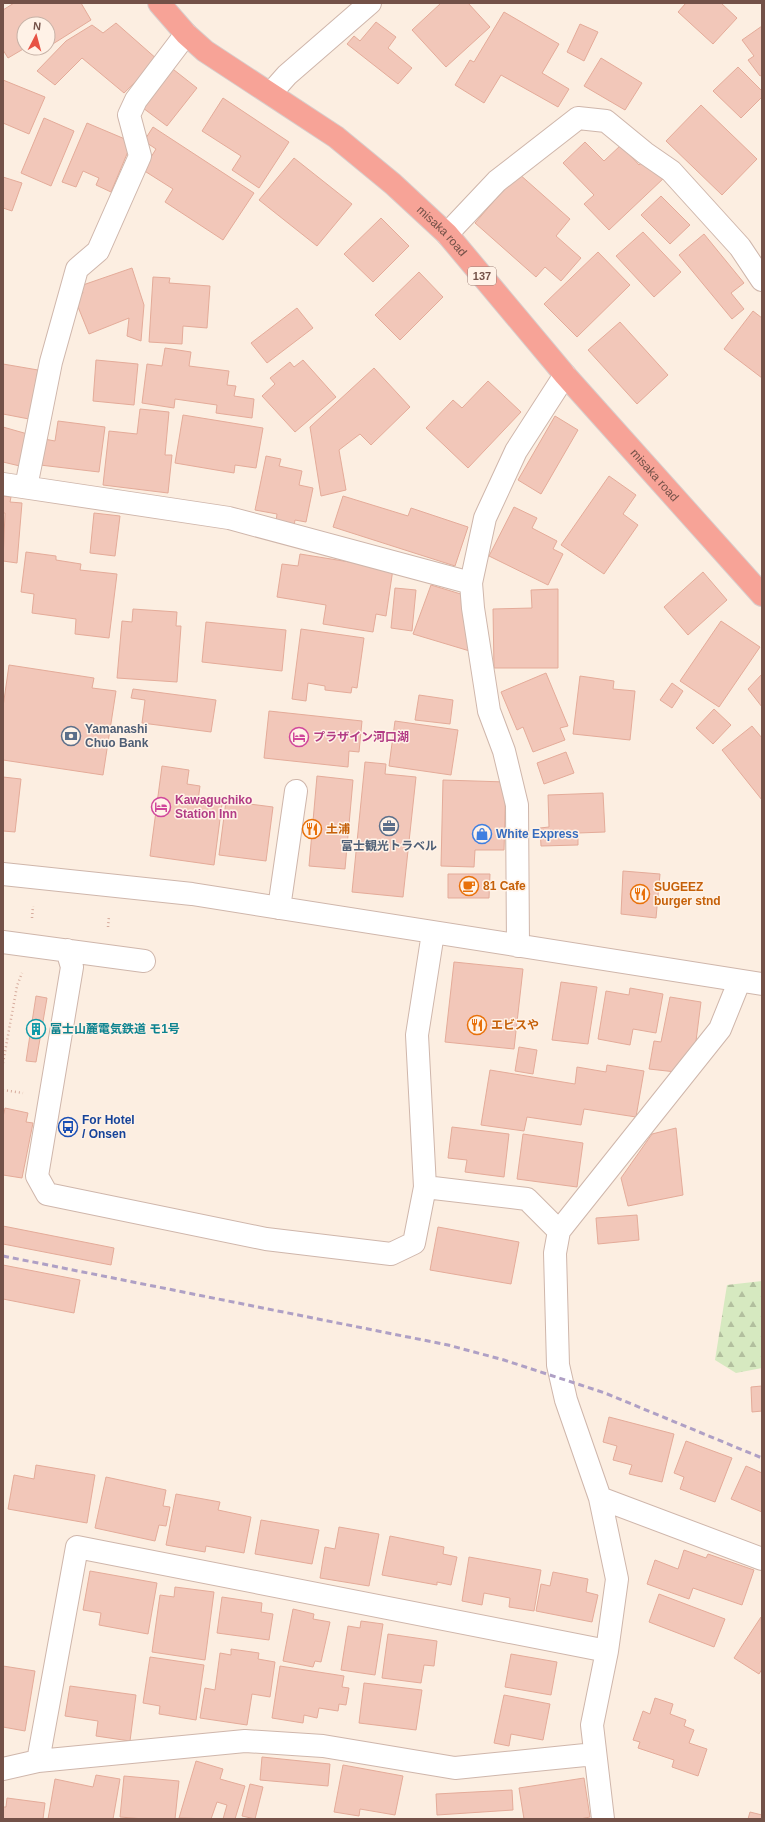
<svg xmlns="http://www.w3.org/2000/svg" width="765" height="1822" viewBox="0 0 765 1822" font-family="Helvetica,'Noto Sans JP',sans-serif">
<style>
.forest{fill:url(#forest-firs)}
.building{fill:#f2c7b9;stroke:#e4ab99}
.lines{fill:none;stroke-linecap:round;stroke-linejoin:round}
.minor-casing{stroke:#cfb6ab;stroke-width:24}
.highway-casing{stroke:#d8cecc;stroke-width:24}
.path{stroke:#d6ab9c;stroke-width:2.5;stroke-dasharray:1 3;stroke-linecap:butt}
.minor{stroke:#fff;stroke-width:22}
.highway{stroke:#f7a397;stroke-width:22}
.rail{stroke:#afa0c5;stroke-width:3;stroke-dasharray:6 4;stroke-linecap:butt}
.labels{text-anchor:middle;dominant-baseline:central;stroke-width:3;stroke-linejoin:round;paint-order:stroke}
.shield{fill:#fff2e7;stroke:#9d8178;stroke-width:1}
.shield-label{font-size:11px;font-weight:bold;fill:#735148}
.street-label{font-size:12px;fill:#735148;stroke:#fff2e7}
.service-label{font-size:12px;font-weight:bold;fill:#4e5e75;stroke:#fff2e7;text-anchor:start}
.hotel-label{font-size:12px;font-weight:bold;fill:#b23c85;stroke:#fff2e7;text-anchor:start}
.food-label{font-size:12px;font-weight:bold;fill:#c56008;stroke:#fff2e7;text-anchor:start}
.shop-label{font-size:12px;font-weight:bold;fill:#366cbe;stroke:#fff2e7;text-anchor:start}
.culture-label{font-size:12px;font-weight:bold;fill:#0d838f;stroke:#fff2e7;text-anchor:start}
.transit-label{font-size:12px;font-weight:bold;fill:#164399;stroke:#fff2e7;text-anchor:start}
</style>
<defs>
<pattern id="forest-firs" width="22" height="20" patternUnits="userSpaceOnUse"><rect width="22" height="20" fill="#d6e9c0"/><path d="M5 1l3.5 6h-7zM16 11l3.5 6h-7z" fill="#b2bf9e"/></pattern>
</defs>
<rect width="100%" height="100%" fill="#fceee1"/>
<path class="forest" d="M 762,1281 L 762,1368 L 736,1373 L 715,1360 L 727,1285 Z"/>
<path class="building" d="M 14,3 L 81,3 L 91,20 L 48,47 L 48,24 L 24,24 L 25,48 L 8,58 L 3,50 L 3,10 Z
M 441,3 L 468,3 L 490,27 L 446,67 L 412,30 Z
M 686,3 L 721,3 L 737,18 L 713,44 L 678,12 Z
M 504,12 L 559,44 L 542,73 L 569,89 L 558,107 L 501,75 L 484,103 L 455,85 L 470,60 L 474,62 Z
M 376,22 L 396,37 L 388,48 L 412,68 L 398,84 L 347,44 L 354,36 L 360,41 Z
M 116,23 L 158,60 L 124,93 L 82,58 L 55,85 L 37,71 L 66,41 L 92,25 L 103,33 Z
M 580,24 L 598,32 L 584,61 L 567,52 Z
M 762,26 L 762,75 L 760,76 L 748,60 L 754,56 L 742,40 Z
M 601,58 L 642,83 L 625,110 L 584,86 Z
M 169,66 L 197,88 L 167,126 L 139,105 Z
M 738,67 L 762,91 L 762,97 L 741,118 L 713,91 Z
M 3,80 L 45,97 L 29,134 L 3,123 Z
M 223,98 L 289,142 L 259,188 L 232,170 L 241,156 L 202,131 Z
M 701,105 L 757,159 L 722,195 L 666,141 Z
M 44,118 L 74,131 L 51,186 L 21,173 Z
M 87,123 L 132,142 L 111,192 L 96,185 L 99,178 L 83,171 L 76,187 L 62,182 Z
M 153,127 L 254,193 L 223,240 L 165,202 L 173,189 L 143,170 L 156,149 L 144,141 Z
M 585,142 L 604,161 L 621,145 L 639,165 L 647,158 L 665,177 L 609,230 L 584,204 L 594,195 L 563,163 Z
M 294,158 L 352,204 L 317,246 L 259,200 Z
M 518,173 L 570,219 L 556,236 L 581,258 L 561,281 L 545,267 L 536,277 L 475,223 Z
M 3,177 L 22,183 L 12,211 L 3,208 Z
M 661,196 L 690,225 L 670,244 L 641,215 Z
M 381,218 L 409,246 L 373,282 L 344,254 Z
M 643,232 L 681,272 L 654,297 L 616,256 Z
M 704,234 L 744,283 L 731,293 L 744,309 L 732,319 L 679,255 Z
M 598,252 L 630,285 L 577,337 L 544,304 Z
M 132,268 L 144,305 L 141,341 L 127,336 L 129,318 L 89,334 L 74,297 L 83,293 L 80,286 Z
M 419,272 L 443,297 L 400,340 L 375,315 Z
M 153,277 L 170,278 L 169,283 L 210,286 L 207,328 L 183,326 L 182,344 L 149,342 Z
M 297,308 L 313,328 L 267,363 L 251,343 Z
M 753,311 L 762,318 L 762,378 L 724,349 Z
M 620,322 L 668,375 L 637,404 L 588,350 Z
M 165,348 L 191,352 L 189,366 L 229,371 L 227,385 L 236,386 L 234,396 L 254,399 L 252,418 L 216,413 L 217,405 L 175,399 L 174,408 L 142,403 L 147,364 L 162,366 Z
M 96,360 L 138,364 L 134,405 L 93,401 Z
M 303,360 L 336,397 L 295,432 L 262,396 L 275,384 L 270,378 L 290,362 L 294,367 Z
M 3,364 L 38,370 L 29,419 L 3,414 Z
M 374,368 L 410,407 L 371,445 L 360,434 L 339,450 L 346,490 L 321,496 L 310,427 Z
M 488,381 L 521,412 L 468,468 L 426,428 L 453,400 L 462,408 Z
M 140,409 L 169,412 L 165,455 L 172,455 L 168,493 L 103,485 L 109,431 L 137,434 Z
M 183,415 L 263,428 L 256,468 L 235,465 L 234,473 L 175,463 Z
M 555,416 L 578,430 L 541,494 L 518,480 Z
M 58,421 L 105,427 L 99,472 L 40,465 L 44,439 L 55,441 Z
M 3,427 L 31,435 L 24,467 L 3,462 Z
M 266,456 L 281,459 L 279,466 L 302,471 L 299,485 L 313,488 L 306,522 L 295,520 L 294,526 L 276,522 L 277,514 L 255,510 Z
M 609,476 L 636,495 L 623,514 L 638,525 L 604,574 L 561,545 Z
M 3,496 L 11,497 L 10,502 L 22,503 L 17,563 L 3,561 L 5,513 L 3,513 Z
M 343,496 L 408,516 L 411,508 L 468,527 L 455,566 L 333,527 Z
M 514,507 L 537,518 L 532,528 L 557,541 L 553,549 L 563,554 L 548,585 L 489,556 Z
M 94,513 L 120,516 L 115,556 L 90,553 Z
M 26,552 L 56,556 L 56,560 L 81,564 L 80,570 L 117,574 L 109,638 L 75,634 L 76,619 L 32,613 L 34,594 L 21,592 Z
M 300,554 L 393,569 L 386,616 L 376,614 L 373,632 L 323,624 L 326,605 L 277,597 L 282,564 L 298,566 Z
M 703,572 L 727,600 L 688,635 L 664,607 Z
M 431,585 L 464,595 L 473,652 L 413,634 Z
M 395,588 L 416,590 L 412,631 L 391,628 Z
M 558,589 L 558,668 L 494,668 L 493,609 L 532,608 L 531,590 Z
M 133,609 L 177,612 L 176,626 L 181,626 L 177,682 L 117,678 L 122,621 L 132,622 Z
M 721,621 L 760,647 L 719,707 L 680,681 Z
M 206,622 L 286,630 L 282,671 L 202,662 Z
M 301,629 L 364,638 L 357,688 L 352,687 L 351,693 L 325,690 L 325,686 L 308,683 L 306,701 L 292,699 Z
M 9,665 L 94,678 L 92,688 L 116,691 L 103,775 L 3,760 L 3,707 Z
M 546,673 L 568,726 L 560,728 L 565,740 L 533,752 L 523,727 L 517,730 L 501,692 Z
M 762,674 L 762,707 L 748,689 Z
M 580,676 L 614,681 L 613,689 L 635,691 L 630,740 L 573,734 Z
M 672,683 L 683,691 L 672,708 L 660,700 Z
M 133,689 L 216,700 L 211,732 L 142,723 L 145,700 L 131,698 Z
M 419,695 L 453,700 L 450,724 L 415,720 Z
M 714,709 L 731,725 L 713,744 L 696,728 Z
M 269,711 L 362,721 L 359,752 L 349,751 L 348,767 L 264,758 Z
M 395,721 L 458,730 L 451,775 L 389,766 Z
M 752,726 L 762,738 L 762,800 L 722,750 Z
M 566,752 L 574,773 L 544,784 L 537,763 Z
M 365,762 L 386,764 L 385,774 L 416,777 L 403,897 L 352,892 Z
M 162,766 L 189,770 L 187,784 L 200,786 L 198,801 L 222,804 L 214,865 L 150,856 Z
M 317,776 L 353,780 L 345,869 L 309,866 Z
M 3,777 L 21,779 L 15,832 L 3,831 Z
M 443,780 L 506,782 L 504,850 L 475,850 L 474,867 L 441,866 Z
M 603,793 L 605,832 L 578,833 L 578,845 L 541,846 L 540,828 L 549,827 L 548,795 Z
M 226,801 L 273,807 L 266,861 L 219,855 Z
M 623,871 L 660,874 L 656,918 L 621,914 Z
M 448,874 L 490,874 L 489,898 L 448,898 Z
M 454,962 L 523,969 L 514,1049 L 445,1042 Z
M 561,982 L 597,987 L 588,1044 L 552,1040 Z
M 630,988 L 663,994 L 656,1033 L 633,1029 L 630,1045 L 598,1039 L 606,991 L 629,995 Z
M 36,996 L 47,998 L 36,1062 L 26,1061 Z
M 670,997 L 701,1002 L 696,1041 L 676,1072 L 649,1069 L 654,1041 L 661,1042 Z
M 519,1047 L 537,1050 L 533,1074 L 515,1071 Z
M 607,1065 L 644,1071 L 636,1117 L 584,1109 L 581,1125 L 527,1117 L 524,1131 L 481,1125 L 490,1070 L 575,1084 L 577,1067 L 606,1072 Z
M 5,1108 L 28,1113 L 26,1122 L 33,1123 L 22,1178 L 3,1175 L 3,1117 Z
M 452,1127 L 509,1134 L 504,1177 L 465,1172 L 467,1160 L 448,1158 Z
M 676,1128 L 683,1195 L 628,1206 L 621,1178 L 652,1134 Z
M 523,1134 L 583,1143 L 577,1187 L 517,1179 Z
M 637,1215 L 639,1240 L 598,1244 L 596,1218 Z
M 3,1226 L 114,1248 L 111,1265 L 3,1244 Z
M 438,1227 L 519,1242 L 511,1284 L 430,1270 Z
M 3,1265 L 80,1280 L 74,1313 L 3,1299 Z
M 762,1386 L 762,1411 L 752,1412 L 751,1387 Z
M 609,1417 L 674,1434 L 662,1482 L 629,1474 L 632,1465 L 613,1460 L 617,1446 L 603,1442 Z
M 686,1441 L 732,1458 L 715,1502 L 680,1489 L 684,1477 L 674,1473 Z
M 36,1465 L 95,1475 L 87,1523 L 8,1509 L 14,1475 L 34,1479 Z
M 746,1466 L 762,1473 L 762,1512 L 731,1499 Z
M 106,1477 L 166,1490 L 163,1506 L 170,1507 L 166,1526 L 159,1525 L 155,1541 L 95,1528 Z
M 176,1494 L 220,1502 L 218,1510 L 251,1517 L 244,1553 L 206,1546 L 205,1552 L 166,1545 Z
M 261,1520 L 319,1530 L 312,1564 L 255,1554 Z
M 339,1527 L 379,1534 L 369,1586 L 320,1578 L 325,1547 L 335,1549 Z
M 390,1536 L 444,1547 L 443,1554 L 457,1557 L 451,1585 L 437,1582 L 437,1585 L 382,1575 Z
M 684,1550 L 706,1558 L 708,1554 L 754,1570 L 742,1605 L 693,1588 L 689,1599 L 647,1584 L 655,1560 L 678,1569 Z
M 469,1557 L 541,1570 L 534,1611 L 509,1607 L 510,1598 L 484,1593 L 482,1605 L 462,1601 Z
M 90,1571 L 157,1583 L 148,1634 L 99,1625 L 101,1613 L 83,1610 Z
M 553,1572 L 588,1579 L 586,1592 L 598,1595 L 592,1622 L 536,1611 L 541,1584 L 550,1586 Z
M 175,1587 L 214,1592 L 205,1660 L 152,1652 L 160,1595 L 174,1597 Z
M 659,1594 L 725,1619 L 714,1647 L 649,1622 Z
M 222,1597 L 262,1603 L 261,1612 L 273,1614 L 269,1640 L 217,1633 Z
M 293,1609 L 314,1614 L 313,1619 L 330,1622 L 321,1662 L 315,1661 L 313,1667 L 283,1661 Z
M 761,1617 L 762,1669 L 759,1674 L 734,1658 Z
M 361,1621 L 383,1624 L 375,1675 L 341,1670 L 348,1626 L 360,1628 Z
M 388,1634 L 437,1641 L 434,1666 L 424,1665 L 421,1683 L 382,1678 Z
M 231,1649 L 259,1653 L 258,1659 L 275,1662 L 270,1697 L 252,1694 L 247,1725 L 200,1718 L 205,1688 L 215,1690 L 220,1653 L 231,1655 Z
M 511,1654 L 557,1662 L 551,1695 L 505,1687 Z
M 150,1657 L 204,1665 L 196,1720 L 159,1714 L 160,1706 L 143,1703 Z
M 3,1666 L 35,1671 L 25,1731 L 3,1727 Z
M 280,1666 L 344,1676 L 342,1687 L 349,1688 L 346,1705 L 339,1704 L 338,1711 L 319,1708 L 317,1718 L 304,1715 L 303,1723 L 272,1718 Z
M 364,1683 L 422,1690 L 416,1730 L 359,1723 Z
M 70,1686 L 136,1695 L 130,1741 L 96,1736 L 98,1721 L 65,1716 Z
M 504,1695 L 550,1704 L 543,1740 L 511,1734 L 509,1746 L 494,1743 Z
M 655,1698 L 673,1704 L 670,1714 L 686,1720 L 684,1726 L 694,1730 L 689,1743 L 707,1749 L 698,1776 L 672,1767 L 674,1760 L 638,1748 L 640,1742 L 633,1740 L 643,1711 L 650,1714 Z
M 262,1757 L 330,1764 L 328,1786 L 260,1780 Z
M 196,1761 L 223,1769 L 220,1779 L 245,1786 L 235,1819 L 223,1819 L 227,1805 L 217,1802 L 211,1819 L 179,1818 Z
M 343,1765 L 403,1776 L 395,1815 L 360,1809 L 359,1816 L 334,1812 Z
M 96,1775 L 120,1779 L 113,1819 L 48,1819 L 55,1779 L 93,1787 Z
M 124,1776 L 179,1781 L 175,1819 L 144,1819 L 120,1817 Z
M 584,1778 L 590,1817 L 580,1819 L 524,1819 L 519,1788 Z
M 250,1784 L 263,1787 L 255,1819 L 242,1816 Z
M 512,1790 L 513,1810 L 437,1815 L 436,1794 Z
M 7,1798 L 45,1803 L 43,1819 L 3,1819 L 3,1807 L 6,1807 Z
M 750,1812 L 762,1815 L 762,1819 L 748,1819 Z"/>
<g class="lines">
<defs>
<path id="minor" d="M 271,93 L 287,75 L 370,3
M 447,234 L 497,181 L 578,118 L 606,121 L 645,153 L 671,171 L 740,247 L 762,280
M 3,484 L 229,518 L 471,583 L 485,518 L 516,451 L 565,375
M 26,487 L 51,362 L 77,269 L 98,251 L 140,156 L 129,115 L 136,100 L 186,34
M 471,583 L 473,608 L 489,711 L 504,751 L 517,805 L 518,946
M 3,874 L 192,894 L 762,984
M 279,908 L 296,791
M 433,933 L 417,1035 L 425,1187 L 527,1199 L 559,1231
M 3,942 L 144,961
M 67,950 L 72,967 L 37,1176 L 47,1194 L 266,1239 L 391,1254 L 414,1243 L 425,1187
M 600,1498 L 762,1559
M 38,1761 L 77,1547 L 607,1651
M 3,1769 L 38,1761 L 245,1741 L 323,1746 L 455,1768 L 595,1754
M 603,1819 L 592,1725 L 607,1651 L 617,1579 L 600,1498 L 566,1400 L 558,1365 L 555,1253 L 559,1231 L 720,1029 L 739,982"/>
<g id="highway">
<path id="s1" d="M 159,3 L 186,34 L 205,51 L 336,137 L 393,184 L 447,234 L 565,375 L 762,595"/>
</g>
</defs>
<use href="#minor" class="minor-casing"/>
<use href="#highway" class="highway-casing"/>
<path class="path" d="M 32,918 L 33,906
M 108,927 L 109,916
M 3,1063 L 17,986 L 22,973
M 3,1090 L 23,1093"/>
<use href="#minor" class="minor"/>
<use href="#highway" class="highway"/>
<path class="rail" d="M 3,1256 L 448,1345 L 504,1360 L 605,1393 L 762,1458"/>
</g>
<defs>
<symbol id="bank-ring" viewBox="-11 -11 22 22"><circle r="9.5" fill="#fff2e7" stroke="#5c6f8a" stroke-width="1.5"/><path d="M-6-4H6V4H-6ZM0-2.3a2.3 2.3 0 1 0 0 4.6a2.3 2.3 0 1 0 0-4.6Z" fill="#5c6f8a"/></symbol>
<symbol id="hotel-ring" viewBox="-11 -11 22 22"><circle r="9.5" fill="#fff2e7" stroke="#d1479c" stroke-width="1.5"/><path d="M-6-4.5h1.5V1H6V5H4.5V3h-9V5H-6ZM-4 0a1.8 1.8 0 1 1 3.6 0ZM.5 0V-2.5h3Q6-2.5 6 0Z" fill="#d1479c"/></symbol>
<symbol id="office-ring" viewBox="-11 -11 22 22"><circle r="9.5" fill="#fff2e7" stroke="#5c6f8a" stroke-width="1.5"/><path d="M-6-3h4V-5.5h4V-3h4V5H-6ZM-1-4.5V-3h2v-1.5ZM-6 0V1H6V0Z" fill="#5c6f8a"/></symbol>
<symbol id="restaurant-ring" viewBox="-11 -11 22 22"><circle r="9.5" fill="#fff2e7" stroke="#e8710a" stroke-width="1.5"/><path d="M-5-6h1v4h1v-4h1v4h1v-4h1v5L-1.5 .5V6h-2V.5L-5-1ZM5-6V6H3V1.5H1.5Q1.5-4 5-6Z" fill="#e8710a"/></symbol>
<symbol id="shop-ring" viewBox="-11 -11 22 22"><circle r="9.5" fill="#fff2e7" stroke="#3f7fe0" stroke-width="1.5"/><path d="M-5-2.5h2.3a2.7 3.5 0 0 1 5.4 0H5L5.5 6h-11ZM-1.5-2.5h3a1.5 2.3 0 0 0-3 0Z" fill="#3f7fe0"/></symbol>
<symbol id="cafe-ring" viewBox="-11 -11 22 22"><circle r="9.5" fill="#fff2e7" stroke="#e8710a" stroke-width="1.5"/><path d="M-5.5-4.5H6V0H3Q3 3.5 0 3.5H-2.5Q-5.5 3.5-5.5 0ZM3-3.2v2h1.7v-2ZM-6 4.5H4V6H-6Z" fill="#e8710a"/></symbol>
<symbol id="building-ring" viewBox="-11 -11 22 22"><circle r="9.5" fill="#fff2e7" stroke="#0f9aa8" stroke-width="1.5"/><path d="M-4-6H4V6H1V3H-1V6H-4ZM-2.5-4.3h1.7v1.8h-1.7ZM.8-4.3h1.7v1.8H.8ZM-2.5-1h1.7V.8h-1.7ZM.8-1h1.7V.8H.8Z" fill="#0f9aa8"/></symbol>
<symbol id="bus-ring" viewBox="-11 -11 22 22"><circle r="9.5" fill="#fff2e7" stroke="#1a4fb4" stroke-width="1.5"/><path d="M-5-6H5V4H4V6H2V4H-2V6H-4V4H-5ZM-3.5-4V0h7V-4ZM-3.5 1.2v1.5H-2V1.2ZM2 1.2v1.5H3.5V1.2Z" fill="#1a4fb4"/></symbol>
</defs>
<g fill-rule="evenodd">
<use href="#bank-ring" x="60" y="725" width="22" height="22"/>
<use href="#hotel-ring" x="288" y="726" width="22" height="22"/>
<use href="#hotel-ring" x="150" y="796" width="22" height="22"/>
<use href="#office-ring" x="378" y="815" width="22" height="22"/>
<use href="#restaurant-ring" x="301" y="818" width="22" height="22"/>
<use href="#shop-ring" x="471" y="823" width="22" height="22"/>
<use href="#cafe-ring" x="458" y="875" width="22" height="22"/>
<use href="#restaurant-ring" x="629" y="883" width="22" height="22"/>
<use href="#restaurant-ring" x="466" y="1014" width="22" height="22"/>
<use href="#building-ring" x="25" y="1018" width="22" height="22"/>
<use href="#bus-ring" x="57" y="1116" width="22" height="22"/>
</g>
<g class="labels">
<rect class="shield" x="468" y="267" width="28" height="18" rx="3"/>
<g class="shield-label">
<text x="482" y="276">137</text>
</g>
<g class="street-label">
<text stroke="none"><textPath href="#s1" startOffset="365">misaka road</textPath></text>
<text stroke="none"><textPath href="#s1" startOffset="689">misaka road</textPath></text>
</g>
<g class="service-label">
<text x="85" y="729">Yamanashi<tspan x="85" dy="14">Chuo Bank</tspan></text>
<text x="389" y="846" text-anchor="middle">富士観光トラベル</text>
</g>
<g class="hotel-label">
<text x="313" y="737">プラザイン河口湖</text>
<text x="175" y="800">Kawaguchiko<tspan x="175" dy="14">Station Inn</tspan></text>
</g>
<g class="food-label">
<text x="326" y="829">土浦</text>
<text x="483" y="886">81 Cafe</text>
<text x="654" y="887">SUGEEZ<tspan x="654" dy="14">burger stnd</tspan></text>
<text x="491" y="1025">エビスや</text>
</g>
<g class="shop-label">
<text x="496" y="834">White Express</text>
</g>
<g class="culture-label">
<text x="50" y="1029">富士山麓電気鉄道 モ1号</text>
</g>
<g class="transit-label">
<text x="82" y="1120">For Hotel<tspan x="82" dy="14">/ Onsen</tspan></text>
</g>
</g>
<rect width="765" height="1822" fill="none" stroke="#735148" stroke-width="8"/>
<g transform="translate(36 36) rotate(6)"><circle r="19" fill="#fff2e7" stroke="#c7b2a7"/>
<path d="M0-3L7 15L0 10L-7 15Z" fill="#e75345"/>
<text y="-6" font-size="11" font-weight="bold" text-anchor="middle" fill="#735148">N</text>
</g>
</svg>
